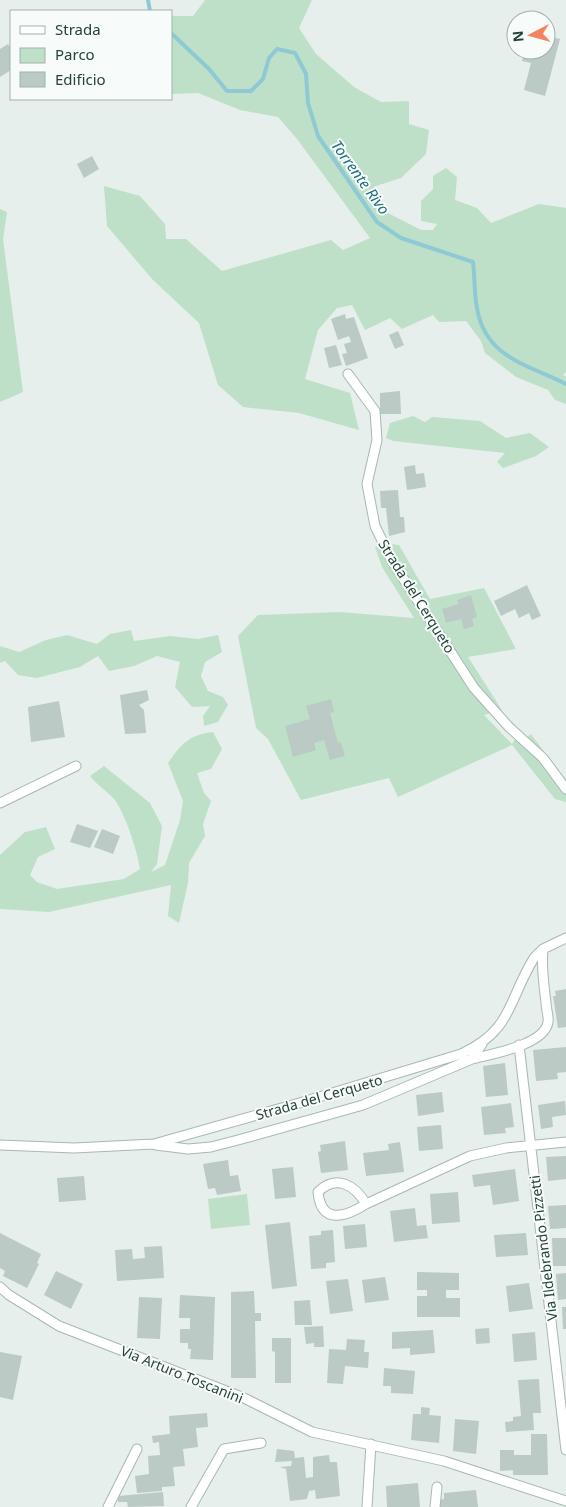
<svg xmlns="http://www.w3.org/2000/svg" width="566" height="1507" viewBox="0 0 566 1507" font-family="'Noto Sans',sans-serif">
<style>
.green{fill:#bfe0c8}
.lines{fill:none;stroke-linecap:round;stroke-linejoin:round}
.stream{stroke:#8ec9d4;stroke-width:4}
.building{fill:#bbcac4}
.minor-casing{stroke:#a8b8b2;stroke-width:11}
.minor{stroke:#fff;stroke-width:9}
.labels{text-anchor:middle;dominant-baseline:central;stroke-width:4;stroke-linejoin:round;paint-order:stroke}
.street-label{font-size:14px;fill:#24423a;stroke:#f7fbf9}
.water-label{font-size:15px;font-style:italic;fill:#1c6f80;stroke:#f7fbf9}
</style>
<rect width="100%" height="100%" fill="#e6efeb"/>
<path class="green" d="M 205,0 L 312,0 L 299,28 L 316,54 L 354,87 L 381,102 L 409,101 L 409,124 L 429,130 L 426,154 L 401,178 L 373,187 L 386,212 L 421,230 L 433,230 L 437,224 L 421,221 L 421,201 L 433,189 L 433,176 L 446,168 L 457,177 L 455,200 L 477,208 L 491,223 L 539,204 L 566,208 L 566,372 L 563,375 L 566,377 L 566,404 L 555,400 L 548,390 L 516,377 L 485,353 L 481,341 L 466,321 L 439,322 L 433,315 L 402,329 L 390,318 L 365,330 L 352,305 L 337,308 L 318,330 L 305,379 L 350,393 L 359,430 L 299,413 L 243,407 L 218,385 L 199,323 L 152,279 L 107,226 L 104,186 L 140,196 L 165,224 L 166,239 L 186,239 L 222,271 L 331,240 L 343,250 L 370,238 L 297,139 L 278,117 L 240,110 L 198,93 L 171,94 L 171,16 L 193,16 Z
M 0,209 L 7,212 L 3,239 L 23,392 L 0,402 Z
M 413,416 L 425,422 L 432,417 L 480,421 L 506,438 L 530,433 L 549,447 L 536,456 L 503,468 L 497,462 L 505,453 L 393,441 L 386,438 L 390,423 Z
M 382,543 L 399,545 L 430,599 L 484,588 L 516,649 L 468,657 L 502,710 L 484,715 L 512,744 L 520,732 L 526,738 L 531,734 L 566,781 L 566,802 L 555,799 L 512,745 L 398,797 L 389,778 L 301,800 L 268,739 L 256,728 L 238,636 L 258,615 L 340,612 L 414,618 L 382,567 L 375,547 Z
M 131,630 L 134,641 L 170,636 L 198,639 L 218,635 L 222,652 L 205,662 L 201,676 L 208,691 L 223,697 L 228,705 L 218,722 L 204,726 L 203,716 L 210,706 L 192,707 L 175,687 L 180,662 L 157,656 L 134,666 L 109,671 L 98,656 L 80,667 L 37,678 L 18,675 L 5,661 L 0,663 L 0,646 L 19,652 L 46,640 L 67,635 L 97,644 L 110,634 Z
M 213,732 L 222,749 L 211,769 L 197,773 L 204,793 L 211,801 L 203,824 L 205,836 L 189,863 L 188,883 L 179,923 L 168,916 L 171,885 L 49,912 L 0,909 L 0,855 L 25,832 L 46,827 L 55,849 L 38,857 L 30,875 L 37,882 L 57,889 L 124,879 L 140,869 C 137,850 127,820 117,803 C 111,793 97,786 90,776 L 104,766 L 150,803 L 162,826 L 157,864 L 151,872 L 165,865 L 180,820 L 183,801 L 168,763 C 182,743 189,735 213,732 Z
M 247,1194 L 250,1225 L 211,1229 L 208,1199 Z"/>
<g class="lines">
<path class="stream" d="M 148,0 L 150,11
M 171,33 L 209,69 L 227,91 L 251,91 L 263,79 L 269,58 L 277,49 L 295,53 L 306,74 L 308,103 L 318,136 L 377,222 L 401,238 L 473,262 C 475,277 474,294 477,308 C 485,358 529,365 566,384"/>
</g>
<path class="building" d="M 546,36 L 560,39 L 545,96 L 524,90 L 531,63 L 522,61 L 525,50 L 546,50 Z
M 8,44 L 11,49 L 11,70 L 0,77 L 0,49 Z
M 92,156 L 99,169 L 84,178 L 77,164 Z
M 345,314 L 346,319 L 354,317 L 368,358 L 346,366 L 342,354 L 347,353 L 344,344 L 351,342 L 349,336 L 338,340 L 331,319 Z
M 398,331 L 404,345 L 395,349 L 389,335 Z
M 336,345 L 342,365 L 329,368 L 324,348 Z
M 400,391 L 401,414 L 380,414 L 380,393 Z
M 415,465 L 416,474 L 424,473 L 426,487 L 407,490 L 404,467 Z
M 398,490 L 400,517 L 404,517 L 405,532 L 389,536 L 386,508 L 381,508 L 380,491 Z
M 527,585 L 541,616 L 532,620 L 529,613 L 519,618 L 515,609 L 501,616 L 494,601 Z
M 471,595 L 477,617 L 472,619 L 474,626 L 464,629 L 461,619 L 446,623 L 442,609 L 459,604 L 457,600 Z
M 147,690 L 149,700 L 139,705 L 144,710 L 146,733 L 125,734 L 120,695 Z
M 331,699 L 334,712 L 330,713 L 338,743 L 341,742 L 345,756 L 330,760 L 324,740 L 314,743 L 316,750 L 293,757 L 285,726 L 310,719 L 306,706 Z
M 59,701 L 65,737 L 31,742 L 28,707 Z
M 77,824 L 98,831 L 90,848 L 70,842 Z
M 102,829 L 120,836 L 113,854 L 94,847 Z
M 566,989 L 566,1027 L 558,1028 L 553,996 L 556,996 L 555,991 Z
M 566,1047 L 566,1072 L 557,1073 L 558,1079 L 536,1081 L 533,1050 Z
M 505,1063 L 508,1095 L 486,1097 L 483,1066 Z
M 442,1092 L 444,1112 L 418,1116 L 416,1095 Z
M 565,1101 L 566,1115 L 552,1117 L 553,1127 L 541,1129 L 538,1105 Z
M 511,1103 L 514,1127 L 505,1128 L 506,1133 L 484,1135 L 481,1107 Z
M 441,1125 L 443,1149 L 419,1151 L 417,1127 Z
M 345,1141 L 348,1170 L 321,1173 L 318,1152 L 321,1151 L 320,1145 Z
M 400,1142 L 404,1172 L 366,1176 L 363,1153 L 389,1150 L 388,1144 Z
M 566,1156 L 566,1179 L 548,1181 L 546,1157 Z
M 228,1160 L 230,1176 L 238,1175 L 241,1191 L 217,1195 L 215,1188 L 208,1189 L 203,1164 Z
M 293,1167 L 296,1197 L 275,1199 L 272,1169 Z
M 515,1169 L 519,1201 L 493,1205 L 490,1185 L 474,1187 L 472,1175 Z
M 84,1176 L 86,1200 L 59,1202 L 57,1178 Z
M 458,1192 L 460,1222 L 432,1224 L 430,1194 Z
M 566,1205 L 566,1228 L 550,1229 L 548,1206 Z
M 415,1208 L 417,1226 L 426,1225 L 428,1238 L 394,1242 L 390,1211 Z
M 290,1222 L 297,1286 L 272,1289 L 265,1225 Z
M 365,1224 L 367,1247 L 345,1249 L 343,1226 Z
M 333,1230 L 335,1262 L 326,1263 L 326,1268 L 311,1269 L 309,1236 L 321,1235 L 321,1231 Z
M 0,1233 L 41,1254 L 37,1263 L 39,1264 L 27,1288 L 3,1276 L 5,1271 L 0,1268 Z
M 526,1233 L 528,1255 L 496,1257 L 494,1235 Z
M 552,1238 L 566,1238 L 566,1266 L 553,1266 Z
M 162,1246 L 164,1278 L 117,1281 L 115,1250 L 132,1249 L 133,1259 L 145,1258 L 144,1247 Z
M 56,1271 L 83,1284 L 71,1309 L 44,1295 Z
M 417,1272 L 459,1273 L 459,1290 L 446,1290 L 446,1298 L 460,1298 L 460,1317 L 417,1317 L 417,1296 L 427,1296 L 427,1290 L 417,1290 Z
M 566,1273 L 566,1299 L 558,1300 L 556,1274 Z
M 385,1277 L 389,1300 L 365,1303 L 362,1280 Z
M 348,1279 L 353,1311 L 330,1314 L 326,1281 Z
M 529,1283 L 533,1309 L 509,1312 L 506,1286 Z
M 254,1291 L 255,1313 L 261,1313 L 261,1321 L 255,1321 L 256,1378 L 231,1378 L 231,1292 Z
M 180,1295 L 215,1297 L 213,1360 L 190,1359 L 191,1349 L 188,1349 L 188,1343 L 180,1343 L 180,1329 L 190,1329 L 190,1318 L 179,1318 Z
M 139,1297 L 162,1298 L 160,1339 L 137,1338 Z
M 310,1300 L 312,1325 L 295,1325 L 294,1301 Z
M 562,1307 L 566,1307 L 566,1329 L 563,1329 Z
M 323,1326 L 324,1347 L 314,1347 L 314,1343 L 306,1344 L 304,1327 Z
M 489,1328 L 490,1343 L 476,1344 L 475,1329 Z
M 433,1330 L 435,1353 L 410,1355 L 410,1348 L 392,1349 L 392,1332 Z
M 535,1332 L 537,1360 L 514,1362 L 512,1334 Z
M 272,1338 L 291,1338 L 291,1383 L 275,1383 L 275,1352 L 272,1351 Z
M 347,1339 L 365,1340 L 364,1352 L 369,1352 L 368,1368 L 345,1366 L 343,1384 L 327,1383 L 329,1349 L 346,1350 Z
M 0,1352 L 22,1356 L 13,1400 L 0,1397 Z
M 384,1368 L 415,1371 L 413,1394 L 391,1393 L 391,1386 L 383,1386 Z
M 539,1379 L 541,1413 L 533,1413 L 534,1430 L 506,1432 L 505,1422 L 513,1421 L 513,1417 L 521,1416 L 518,1380 Z
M 421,1407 L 430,1408 L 429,1415 L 441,1416 L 439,1443 L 411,1440 L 413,1414 L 421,1414 Z
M 207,1413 L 208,1427 L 196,1428 L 198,1447 L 183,1449 L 185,1466 L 173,1467 L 175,1486 L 162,1487 L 162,1491 L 137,1493 L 135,1476 L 149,1474 L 148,1456 L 160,1455 L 159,1442 L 153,1443 L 152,1436 L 170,1434 L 169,1416 Z
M 455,1419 L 479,1421 L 476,1454 L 453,1451 Z
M 531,1434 L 547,1434 L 548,1475 L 513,1475 L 513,1470 L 500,1471 L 500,1450 L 514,1450 L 514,1455 L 531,1455 Z
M 277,1449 L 294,1451 L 295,1458 L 304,1457 L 306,1478 L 313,1477 L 313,1457 L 329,1455 L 330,1462 L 337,1462 L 340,1496 L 316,1499 L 315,1490 L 309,1491 L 307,1499 L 290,1501 L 286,1469 L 280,1467 L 291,1466 L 292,1461 L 275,1462 Z
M 418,1483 L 420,1507 L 387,1507 L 386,1486 Z
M 476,1490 L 478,1507 L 438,1507 L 437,1500 L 444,1499 L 444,1493 Z
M 163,1492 L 164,1506 L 128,1507 L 127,1502 L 118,1502 L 118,1496 Z"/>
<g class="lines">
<defs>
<path id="minor" d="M 348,374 L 375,411 L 377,440 L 367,484 L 375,526 L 392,561 L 474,688 L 509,727 L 543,758 L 566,789
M 0,803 L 76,766
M 519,1045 L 566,1450
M 472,1059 C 491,1054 545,1045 548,1022 C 549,1016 546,1009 546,1003 C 544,985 541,967 543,949
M 0,1145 L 74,1148 L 154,1144 L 296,1104 L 461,1054 C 513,1030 507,1002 534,958 L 543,949 L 566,938
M 156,1145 L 188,1149 L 211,1147 L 238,1140 L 363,1105 L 472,1059 L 482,1044
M 366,1204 C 355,1185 336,1174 318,1192 C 321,1225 346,1217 366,1204 L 470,1156 L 506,1148 L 566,1142
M 0,1287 L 9,1295 L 59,1326 L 244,1398 L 312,1432 L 444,1461 L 566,1501
M 108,1507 L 137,1449
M 191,1507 L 224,1449 L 261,1443
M 367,1507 L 371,1444
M 435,1507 L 437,1487"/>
</defs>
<use href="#minor" class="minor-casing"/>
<use href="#minor" class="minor"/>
</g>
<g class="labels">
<g class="street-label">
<text transform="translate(417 596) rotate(58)">Strada del Cerqueto</text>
<text transform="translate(319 1097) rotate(-16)">Strada del Cerqueto</text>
<text transform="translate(543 1248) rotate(-97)">Via Ildebrando Pizzetti</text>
<text transform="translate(182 1374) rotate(22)">Via Arturo Toscanini</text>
</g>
<g class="water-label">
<text transform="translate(361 177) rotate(54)">Torrente Rivo</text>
</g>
</g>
<rect x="10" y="10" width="162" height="90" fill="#f7fbf9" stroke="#a3b1ad"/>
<rect x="20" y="26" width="25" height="8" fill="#ffffff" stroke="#a3b1ad"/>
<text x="55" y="35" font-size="15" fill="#24423a">Strada</text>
<rect x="20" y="48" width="25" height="15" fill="#bfe0c8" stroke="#a3b1ad"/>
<text x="55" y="60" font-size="15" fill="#24423a">Parco</text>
<rect x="20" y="72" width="25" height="15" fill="#bbcac4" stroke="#a3b1ad"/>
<text x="55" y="85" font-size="15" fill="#24423a">Edificio</text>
<g transform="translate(531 35) rotate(264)"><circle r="24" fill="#f7fbf9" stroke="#a3b1ad"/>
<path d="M0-4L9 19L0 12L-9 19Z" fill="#f4845f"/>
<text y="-8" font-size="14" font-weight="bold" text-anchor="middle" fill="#24423a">N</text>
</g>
</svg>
